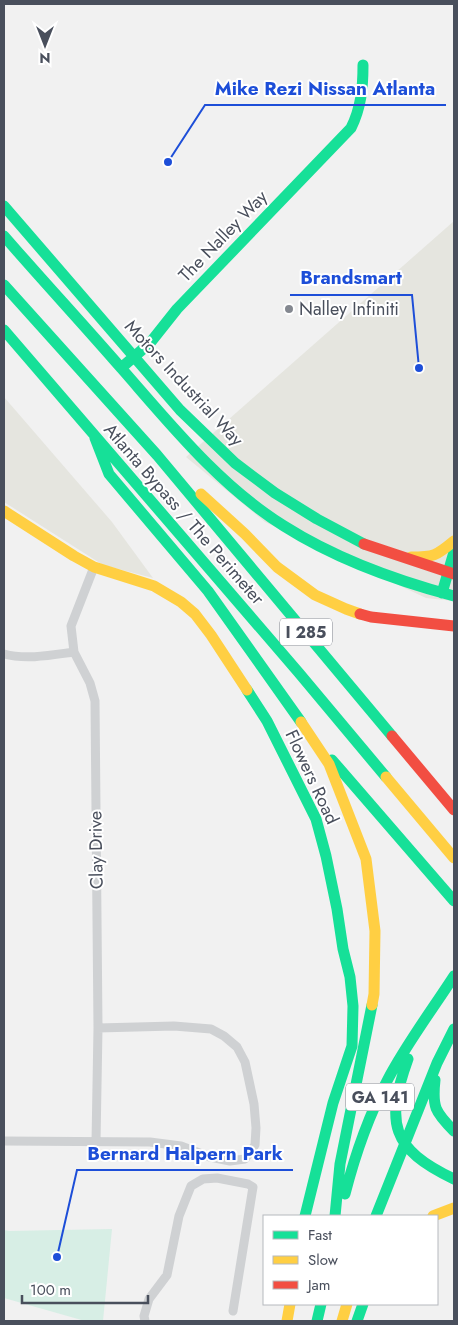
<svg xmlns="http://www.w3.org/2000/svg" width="458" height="1325" viewBox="0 0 458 1325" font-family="Jost,sans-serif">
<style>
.commercial{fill:#e5e5df}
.green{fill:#d7eee5}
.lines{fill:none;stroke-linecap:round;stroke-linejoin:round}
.street{stroke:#cfd1d3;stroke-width:9}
.fast{stroke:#16e098;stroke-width:11}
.slow{stroke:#ffcf43;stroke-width:11}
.jam{stroke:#f24e42;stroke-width:11}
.poi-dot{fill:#848890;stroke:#fff;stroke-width:2}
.labels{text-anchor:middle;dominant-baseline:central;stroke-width:4;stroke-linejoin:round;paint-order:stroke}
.shield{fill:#fff;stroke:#80848d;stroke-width:1}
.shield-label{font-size:16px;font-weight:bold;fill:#494f5c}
.street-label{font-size:18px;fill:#494f5c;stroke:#fff}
.poi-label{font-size:18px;fill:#494f5c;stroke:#fff;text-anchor:start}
.leader{fill:none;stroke:#1d4ed8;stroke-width:2}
.callout-dot{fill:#1d4ed8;stroke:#fff;stroke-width:2}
.callout-label{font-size:19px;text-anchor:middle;font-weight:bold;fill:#1d4ed8;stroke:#fff;stroke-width:4;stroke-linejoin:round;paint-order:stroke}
</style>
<rect width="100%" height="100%" fill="#f1f1f1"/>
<path class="commercial" d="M 454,221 L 454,601 L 426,598 L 265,522 L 186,457 Z
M 4,397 L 112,522 L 153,578 L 103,565 L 4,502 Z"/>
<path class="green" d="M 112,1229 L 103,1321 L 85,1321 L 4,1298 L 4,1230 L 9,1231 Z"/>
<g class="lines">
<path class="street" d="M 94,567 L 71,626 L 74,652 L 90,683 L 95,701 L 98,1028 L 96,1142
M 4,654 C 26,660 52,655 74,652
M 4,1141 L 150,1142 L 181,1146 L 210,1157 L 230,1161 L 245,1159 L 255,1145 L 256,1128 L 254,1104 L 245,1062 L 237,1047 L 224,1036 L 211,1029 L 174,1026 L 98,1028
M 145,1321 L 144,1316 L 149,1299 L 167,1275 L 179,1216 L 191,1186 L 203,1179 L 217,1178 L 248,1184 L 253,1187 L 233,1311"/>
<path class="fast" d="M 4,206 L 180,410 L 235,463 L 275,493 L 317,519 L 364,544
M 4,236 C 43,281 83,324 122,369 C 171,425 220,486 284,526 C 336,559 394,580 454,596
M 4,285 L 157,455 L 392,736
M 4,330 L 299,673 L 386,777
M 121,368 L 150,343 L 177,309 L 351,128 C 361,108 363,88 363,65
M 95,438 L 109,474 L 208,591 L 301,722
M 442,593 L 454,552
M 247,690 L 267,721 L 316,819 L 326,856 L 337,909 L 343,949 L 350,977 L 353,1006 L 352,1046 L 333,1103 L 305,1216
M 332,760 L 454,901
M 408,1059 C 385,1123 391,1149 454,1179
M 435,1080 C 432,1107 435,1112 454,1131
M 345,1194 C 355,1155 369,1115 388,1079 C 407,1043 432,1010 454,976
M 335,1216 L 340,1164 L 372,1005
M 376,1216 L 437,1063 L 454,1029
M 317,1321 L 321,1304
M 357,1321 L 363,1304"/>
<path class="slow" d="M 201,494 L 245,534 L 277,567 L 315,595 L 346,609 L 360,614
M 4,511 L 74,556 L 94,567 L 154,586 L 181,602 L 195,614 L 211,635 L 247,690
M 411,557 C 434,557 436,556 454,541
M 301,722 L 329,764 L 366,859 L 375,931 L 374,994 L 372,1005
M 386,777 L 454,858
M 433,1216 L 454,1208
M 287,1321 L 290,1304
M 342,1321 L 347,1304"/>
<path class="jam" d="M 364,544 L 454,574
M 360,614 L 371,617 L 454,626
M 392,736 L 454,810"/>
</g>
<circle class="poi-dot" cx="289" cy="309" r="5"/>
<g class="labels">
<g class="shield">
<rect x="280" y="618.5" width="52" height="27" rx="4"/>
<rect x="346" y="1083.5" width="68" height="27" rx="4"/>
</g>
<g class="shield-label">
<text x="306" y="632">I 285</text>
<text x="380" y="1097">GA 141</text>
</g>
<g class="street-label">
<text transform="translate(223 236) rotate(-46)">The Nalley Way</text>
<text transform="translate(184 383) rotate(47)">Motors Industrial Way</text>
<text transform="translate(184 514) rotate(49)">Atlanta Bypass / The Perimeter</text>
<text transform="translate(312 777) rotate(65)">Flowers Road</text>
<text transform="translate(96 850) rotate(-91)">Clay Drive</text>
</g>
<g class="poi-label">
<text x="299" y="309">Nalley Infiniti</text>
</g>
</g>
<path class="leader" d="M168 162L205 105H446M419 368L412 295H290M57 1257L77 1170H293"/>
<g class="callout-dot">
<circle cx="168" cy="162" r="5"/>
<circle cx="419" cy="368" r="5"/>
<circle cx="57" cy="1257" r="5"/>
</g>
<g class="callout-label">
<text x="325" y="95">Mike Rezi Nissan Atlanta</text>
<text x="351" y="284">Brandsmart</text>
<text x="185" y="1160">Bernard Halpern Park</text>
</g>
<rect width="458" height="1325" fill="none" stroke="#494f5c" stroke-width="10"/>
<rect x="263" y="1215" width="175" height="90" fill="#ffffff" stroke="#b6b9be"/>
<rect x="273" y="1231" width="25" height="8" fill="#16e098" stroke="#b6b9be"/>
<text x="308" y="1240" font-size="15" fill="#494f5c">Fast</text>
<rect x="273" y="1256" width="25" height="8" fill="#ffcf43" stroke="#b6b9be"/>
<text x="308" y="1265" font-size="15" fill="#494f5c">Slow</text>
<rect x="273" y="1281" width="25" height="8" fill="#f24e42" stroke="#b6b9be"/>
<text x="308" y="1290" font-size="15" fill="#494f5c">Jam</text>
<g transform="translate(45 45) rotate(180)" stroke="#ffffff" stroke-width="4" paint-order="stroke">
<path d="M0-4L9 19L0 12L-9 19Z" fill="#494f5c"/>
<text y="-8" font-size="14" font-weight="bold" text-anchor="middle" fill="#494f5c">N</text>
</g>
<path d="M22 1295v8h126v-8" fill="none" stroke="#494f5c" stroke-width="2.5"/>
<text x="30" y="1295" font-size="15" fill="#494f5c" stroke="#ffffff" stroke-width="4" paint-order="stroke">100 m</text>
</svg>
